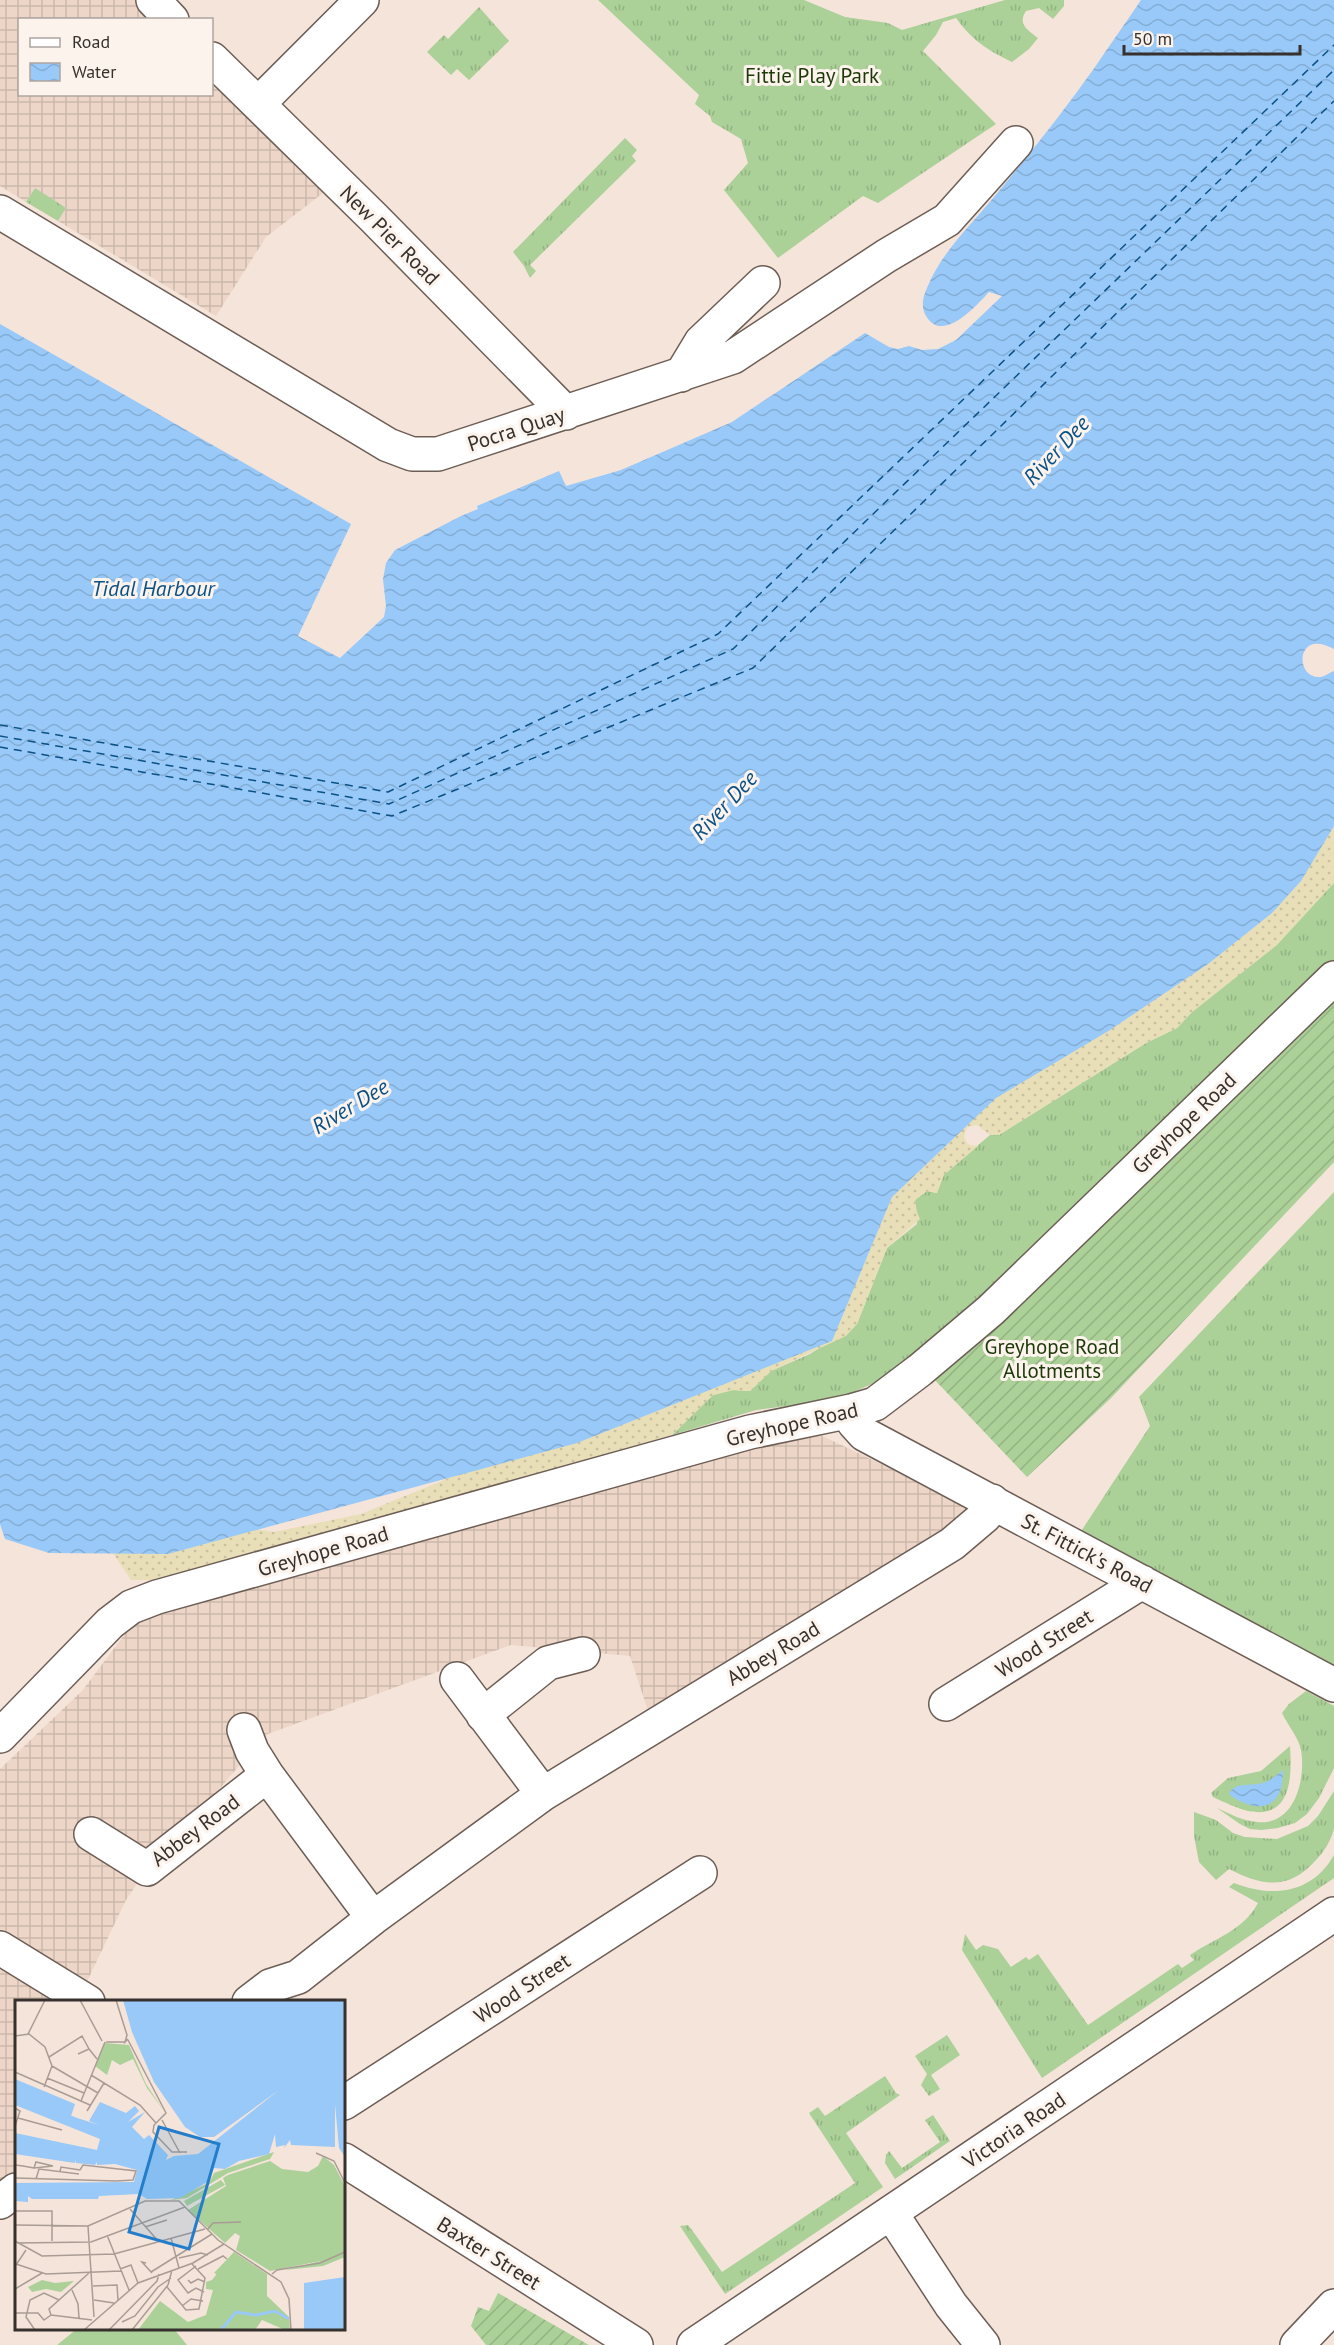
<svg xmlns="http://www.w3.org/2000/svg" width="1334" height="2345" viewBox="0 0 1334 2345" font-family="'PT Sans',sans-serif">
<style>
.industrial{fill:url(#industrial-grid)}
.grass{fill:url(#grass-tufts)}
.sand{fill:url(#sand-dots)}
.garden{fill:url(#garden-furrows)}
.pitch{fill:#abd098}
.water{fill:url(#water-waves)}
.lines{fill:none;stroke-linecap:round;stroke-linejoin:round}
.ferry{stroke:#0a5186;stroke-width:1.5;stroke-dasharray:8 6;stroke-linecap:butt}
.minor-casing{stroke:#6c5e55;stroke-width:36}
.minor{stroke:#fff;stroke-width:33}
.labels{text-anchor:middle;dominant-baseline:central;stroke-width:6;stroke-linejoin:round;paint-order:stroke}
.park-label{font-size:21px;fill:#1c3908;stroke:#fdf3ed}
.street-label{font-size:21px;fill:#37312d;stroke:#fdf3ed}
.water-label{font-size:22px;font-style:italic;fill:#0a5186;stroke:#fdf3ed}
.inset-river{fill:none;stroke:#98c9f8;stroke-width:3}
.inset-road{fill:none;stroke:#a99c95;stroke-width:1.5}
.view{fill:#247dcb;fill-opacity:0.15;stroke:#247dcb;stroke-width:3}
.inset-edge{fill:none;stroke:#37312d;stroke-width:3}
</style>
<defs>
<pattern id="industrial-grid" width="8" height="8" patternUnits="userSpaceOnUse" patternTransform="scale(1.5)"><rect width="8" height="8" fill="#edd6c8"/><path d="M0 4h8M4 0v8" fill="none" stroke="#ccb8ac"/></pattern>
<pattern id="grass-tufts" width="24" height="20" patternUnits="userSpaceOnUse" patternTransform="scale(1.5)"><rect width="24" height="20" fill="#abd098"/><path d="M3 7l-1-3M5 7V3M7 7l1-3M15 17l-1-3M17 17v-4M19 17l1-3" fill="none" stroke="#94b383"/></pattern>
<pattern id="sand-dots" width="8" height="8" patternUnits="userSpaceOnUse" patternTransform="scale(1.5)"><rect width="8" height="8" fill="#e8dfb9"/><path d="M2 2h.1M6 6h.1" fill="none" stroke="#c8c09f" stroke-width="1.8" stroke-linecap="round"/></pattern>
<pattern id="garden-furrows" width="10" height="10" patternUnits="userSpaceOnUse" patternTransform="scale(1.5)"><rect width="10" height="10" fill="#abd098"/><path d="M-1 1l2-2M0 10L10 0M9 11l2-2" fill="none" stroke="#94b383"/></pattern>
<pattern id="water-waves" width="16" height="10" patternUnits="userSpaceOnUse" patternTransform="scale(1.5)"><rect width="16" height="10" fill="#98c9f8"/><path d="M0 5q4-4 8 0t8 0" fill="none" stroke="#84add5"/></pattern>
</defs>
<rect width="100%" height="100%" fill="#f5e4da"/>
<path class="industrial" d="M 0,0 L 153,0 L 172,19 L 20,20 L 20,94 L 212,94 L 212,59 L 339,184 L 323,193 L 266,237 L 216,316 L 58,221 L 66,208 L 34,189 L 26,202 L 0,186 Z
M 810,1430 L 971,1507 L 957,1528 L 652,1723 L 630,1656 L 511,1645 L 265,1735 L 194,1819 L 147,1869 L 126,1900 L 80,1996 L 88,2001 L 16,2002 L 16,2190 L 0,2202 L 0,1769 L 82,1691 L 131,1626 L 190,1597 Z"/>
<path class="grass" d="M 598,0 L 804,0 L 845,17 L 888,23 L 902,30 L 1005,0 L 1064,0 L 1064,6 L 1053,19 L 1039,8 L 1026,11 C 1017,24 1028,30 1038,38 L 1029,49 L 1012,62 C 987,50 972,40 956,18 L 943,22 L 936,35 L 923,51 L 996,124 L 878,203 L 863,196 L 778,258 L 724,190 L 748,163 L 741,139 L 712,122 L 710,116 L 695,104 L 699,95 Z
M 479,7 L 509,41 L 469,80 L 457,69 L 451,75 L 427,52 L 444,35 L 448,39 Z
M 625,138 L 637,150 L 632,156 L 636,161 L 530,265 L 536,271 L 530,278 L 524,266 L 513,252 Z
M 35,188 L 66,208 L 58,221 L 26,202 Z
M 1334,883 L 1334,961 L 1268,1028 L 1021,1262 L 895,1374 L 851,1393 L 824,1401 L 756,1410 L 672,1435 L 713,1395 L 733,1390 L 750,1391 L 771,1371 L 810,1354 L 857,1324 L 887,1248 L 917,1224 L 915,1200 L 927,1191 L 937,1193 L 943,1175 L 990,1135 L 999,1135 L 1005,1131 L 1146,1043 L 1177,1028 L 1191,1013 Z
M 1334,1192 L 1334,1670 L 1078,1536 L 1150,1426 L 1139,1397 Z
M 1306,1691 L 1334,1706 L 1334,1768 L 1319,1798 L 1307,1814 L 1295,1823 L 1278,1828 L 1261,1830 L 1250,1829 L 1240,1824 L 1217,1808 C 1230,1814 1243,1821 1257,1822 C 1295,1826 1306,1779 1301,1750 C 1299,1738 1287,1724 1282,1713 L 1289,1704 Z
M 1290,1746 C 1292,1776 1292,1820 1248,1811 C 1236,1808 1224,1802 1213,1797 L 1211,1793 L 1228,1778 L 1261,1771 Z
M 1334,1791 C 1334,1802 1334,1816 1334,1828 C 1332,1839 1324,1852 1316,1860 C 1289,1891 1262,1886 1229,1869 L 1216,1880 L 1199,1862 L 1194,1836 L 1194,1812 L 1216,1820 L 1233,1833 L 1245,1837 L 1277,1839 L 1308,1826 L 1318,1816 Z
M 1334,1855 L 1334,1878 L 1042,2078 L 962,1950 L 965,1934 L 976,1950 L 983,1945 L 998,1949 L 1011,1967 L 1026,1957 L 1029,1960 L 1038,1954 L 1088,2025 L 1178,1964 L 1182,1968 L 1194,1960 L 1190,1955 C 1215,1938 1243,1931 1258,1903 L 1229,1887 L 1234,1883 C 1272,1898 1312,1894 1334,1855 Z
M 947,2035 L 960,2055 L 931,2075 L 940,2089 L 929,2096 L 921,2085 L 927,2074 L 915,2056 Z
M 885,2076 L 896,2093 L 900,2095 L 846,2133 L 883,2187 L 725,2294 L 680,2226 L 688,2225 L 692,2230 L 722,2272 L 855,2183 L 809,2113 L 818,2107 L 825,2116 Z
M 933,2115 L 950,2141 L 895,2179 L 885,2163 L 886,2155 L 889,2151 L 902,2168 L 940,2142 L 925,2120 Z"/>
<path class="sand" d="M 1334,683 L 1334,883 L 1277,945 L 1191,1013 L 1177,1028 L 1146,1043 L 999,1135 L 990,1135 L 977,1125 L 968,1127 C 963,1134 963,1141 970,1145 L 978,1146 L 944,1175 L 937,1193 L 927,1191 L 915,1200 L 917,1212 L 920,1219 L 887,1248 L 857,1324 L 846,1336 L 771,1371 L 750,1391 L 733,1390 L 713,1395 L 672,1435 L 237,1561 L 163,1580 L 131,1580 L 113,1553 L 49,1553 L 59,1536 L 244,1527 L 274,1532 L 361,1514 L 476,1467 L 830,1257 Z"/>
<path class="garden" d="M 1334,989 L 1334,1162 L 1111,1398 L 1027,1477 L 932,1377 Z
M 498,2293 L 589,2345 L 486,2345 L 471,2326 L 478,2307 L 489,2311 Z"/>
<path class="pitch" d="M 78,2328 L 174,2329 L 187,2345 L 57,2345 Z"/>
<path class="water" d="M 1141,0 L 1334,0 L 1334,649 C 1295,627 1294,680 1321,677 C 1326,676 1330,672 1334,671 L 1334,826 L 1301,881 L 1272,913 L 1208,964 L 1110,1030 L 996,1098 L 892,1197 L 832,1341 L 577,1443 L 168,1554 L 49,1553 L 5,1539 L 0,1524 L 0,324 L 351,524 L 298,636 L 340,658 L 384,617 L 386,606 L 383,579 L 386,563 L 395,550 L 461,516 L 478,509 L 477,506 L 559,471 L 566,486 L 621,470 L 732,422 L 865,333 L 889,347 L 898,349 L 909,346 L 922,350 L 938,349 L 956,340 L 1002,296 L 989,292 C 976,306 941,346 925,314 C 921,305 923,297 927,288 C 941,253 970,226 994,197 C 1029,155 1063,112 1095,67 C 1110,45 1126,22 1141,0 Z
M 1283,1770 C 1284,1809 1258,1816 1229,1794 C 1234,1781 1254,1787 1266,1782 C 1272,1779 1278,1774 1283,1770 Z"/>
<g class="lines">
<path class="ferry" d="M 0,725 L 388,792 L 718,634 L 1334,45
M 0,736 L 389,804 L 733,649 L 1334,70
M 0,747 L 392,816 L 753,668 L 1334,101"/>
<defs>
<path id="minor" d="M 153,0 L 172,20
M 212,59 L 374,218 L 566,413
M 258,104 L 362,0
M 0,212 L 388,445 L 412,454 L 438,454 L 733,357 L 886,256 L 947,220 L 1016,143
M 681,375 L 701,342 L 763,283
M 851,1411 L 854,1423 L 864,1434 L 1334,1685
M 457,1679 L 543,1794
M 946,1704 L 1142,1582
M 483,1715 L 548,1663 L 583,1654
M 244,1730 L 252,1751 L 267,1775
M 0,1736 L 110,1623 L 131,1607 L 157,1597 L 750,1432 L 851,1411 L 875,1404 L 920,1370 L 991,1310 L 1334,978
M 91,1834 L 147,1869 L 267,1775 L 373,1918
M 0,1948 L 88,2002
M 249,2002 L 270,1986 L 298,1977 L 373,1918 L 543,1794 L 952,1544 L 985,1516 L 992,1501
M 344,2103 L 700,1873
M 344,2160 L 636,2345
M 0,2202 L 16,2190
M 891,2213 L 951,2305 L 983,2345
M 694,2345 L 1334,1914
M 1297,2345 L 1334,2306"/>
</defs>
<use href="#minor" class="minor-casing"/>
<use href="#minor" class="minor"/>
</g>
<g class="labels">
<g class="park-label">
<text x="812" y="75">Fittie Play Park</text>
<text x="1052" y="1346">Greyhope Road<tspan x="1052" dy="24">Allotments</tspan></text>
</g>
<g class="street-label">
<text transform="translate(390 235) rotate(45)">New Pier Road</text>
<text transform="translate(516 429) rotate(-18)">Pocra Quay</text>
<text transform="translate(1184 1123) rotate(-44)">Greyhope Road</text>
<text transform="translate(792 1424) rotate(-13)">Greyhope Road</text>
<text transform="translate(323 1551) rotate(-16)">Greyhope Road</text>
<text transform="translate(1087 1553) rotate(28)">St. Fittick's Road</text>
<text transform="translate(1044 1643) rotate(-32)">Wood Street</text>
<text transform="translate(773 1653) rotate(-31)">Abbey Road</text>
<text transform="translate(195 1830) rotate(-37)">Abbey Road</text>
<text transform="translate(522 1988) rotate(-33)">Wood Street</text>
<text transform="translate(1014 2130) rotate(-34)">Victoria Road</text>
<text transform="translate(489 2253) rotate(32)">Baxter Street</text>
</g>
<g class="water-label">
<text transform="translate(1056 450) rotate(-47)">River Dee</text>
<text x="153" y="588">Tidal Harbour</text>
<text transform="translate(724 805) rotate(-47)">River Dee</text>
<text transform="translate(350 1106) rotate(-31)">River Dee</text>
</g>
</g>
<g transform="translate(15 2000)">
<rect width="330" height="330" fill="#f5e4da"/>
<path d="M 90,43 L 114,45 L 131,84 L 149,111 L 132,88 L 118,59 L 105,65 L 97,60 L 92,75 L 80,66 ZM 259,152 L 255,159 L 213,173 L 172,198 L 156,200 L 194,183 L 199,173 ZM 308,156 L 319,165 L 330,186 L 330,257 L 308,266 L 270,270 L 306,261 L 255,271 L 221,250 L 225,236 L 220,233 L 210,243 L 173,210 L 211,186 L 208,178 L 213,175 L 255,161 L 267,169 L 293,172 L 303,166 ZM 219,252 L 252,274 L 252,296 L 274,317 L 275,330 L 270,330 L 267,320 L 252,316 L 215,318 L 212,330 L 123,330 L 145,301 L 173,322 L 191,315 L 198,290 L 191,289 L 191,282 L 197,280 ZM 27,280 L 40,283 L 59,281 L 46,292 L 31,289 L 17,292 L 13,287 Z" fill="#abd098"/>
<path d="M 219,252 L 229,259 L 226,264 L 206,276 L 199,273 ZM 211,279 L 229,282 L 240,290 L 217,303 ZM 209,297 L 215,309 L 202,329 L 170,330 L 173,324 L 196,315 L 207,317 ZM 228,314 L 258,316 L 269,321 L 270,330 L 247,320 L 240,330 L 212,330 L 216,315 Z" fill="#abd098"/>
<path d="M 236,294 L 240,298 L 230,306 L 228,314 L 216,315 L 212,327 L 205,330 L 213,323 L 216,305 Z" fill="#abd098"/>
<path d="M 206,180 L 210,185 L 172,206 L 169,201 Z" fill="#abd098"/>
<path d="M 108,0 L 330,0 L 330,157 L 324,148 L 320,104 L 320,147 L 276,145 L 275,140 L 269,148 L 270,145 L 261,147 L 260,134 L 254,154 L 224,161 L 210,169 L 199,168 L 192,182 L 165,198 L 132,199 L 124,194 L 84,196 L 83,199 L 17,199 L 13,196 L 13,202 L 0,201 L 0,183 L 119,182 L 122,170 L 100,164 L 82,165 L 82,162 L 80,165 L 61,163 L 61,160 L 60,163 L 0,154 L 0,133 L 82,150 L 85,139 L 0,105 L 0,79 L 60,104 L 56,116 L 84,125 L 74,121 L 85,102 L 111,113 L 120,106 L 124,111 L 113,122 L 130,112 L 117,127 L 129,139 L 134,135 L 153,155 L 151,160 L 159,156 L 183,154 L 264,90 L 199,137 L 185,137 L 170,127 L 139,82 L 117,32 ZM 330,277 L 330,330 L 289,330 L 289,283 Z" fill="#98c9f8"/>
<path class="inset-river" d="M 301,85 L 330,65M 0,93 L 104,138 L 152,167 L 169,164 L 218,138 L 330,58M 241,124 L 330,61M 145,165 L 170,166 L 242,124M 206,330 L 221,312 L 241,315 L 260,311 L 274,319"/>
<path class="inset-road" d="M 65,0 L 87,41M 101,0 L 112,35 L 110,42 L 113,39M 13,34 L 30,0M 0,36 L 14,34 L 30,47 L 37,66 L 29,87M 113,40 L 151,113 L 139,125 L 138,132 L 157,152 L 172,152M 91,42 L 111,42M 63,54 L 74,49 L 82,59M 34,57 L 67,36 L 74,49M 37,66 L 83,93M 0,72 L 75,105M 76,75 L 125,105 L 141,123M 32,78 L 69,93M 66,101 L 90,42M 0,108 L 5,111 L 0,126M 72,111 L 89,83M 3,118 L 47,130M 147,120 L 165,153M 301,153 L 319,161 L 330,183M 0,165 L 8,166 L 19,168 L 38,166 L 21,162 L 19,168M 45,172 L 46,167 L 65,170M 0,178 L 101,181 L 118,180 L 121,171 L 68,165 L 65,170M 21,179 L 24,169 L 64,174M 115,209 L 144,242M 0,211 L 37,211 L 37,241M 0,225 L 73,226 L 130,201 L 164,201 L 203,240 L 266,282 L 274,299 L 276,330M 73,226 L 79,317M 130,227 L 152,220M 192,230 L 198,223 L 226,222M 92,235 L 114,290M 156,238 L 164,268M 0,241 L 27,256 L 99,254 L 190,229M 2,243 L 76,242 L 170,207M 164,258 L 186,253 L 193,255M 131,263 L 127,262 L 137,273M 1,264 L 31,274 L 106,271M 1,265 L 11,250M 181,266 L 163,280 L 173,293 L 181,288 L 189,292M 105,269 L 116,265 L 123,283M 183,269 L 208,256 L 212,259M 136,272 L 197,234M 257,274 L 262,270 L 305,263 L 330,252M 173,280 L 176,283 L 183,279 L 190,282M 78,286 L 102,285 L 103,300M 152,287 L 171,310 L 184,309 L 190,278 L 177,264M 0,289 L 27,273M 57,290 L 63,304 L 64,318M 79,300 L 99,303M 167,306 L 176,299 L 188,301M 0,313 L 23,313 L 29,320 L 36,315M 36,315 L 34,309 L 74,273M 36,315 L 77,320M 107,322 L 120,316 L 143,287 L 156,278M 20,330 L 11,317 L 15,300 L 29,293 L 44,300M 69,330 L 123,283 L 178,263 L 209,244M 94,330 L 142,281 L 144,274M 117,330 L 153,285 L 157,270"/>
<path class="view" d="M 144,127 L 204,144 L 174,249 L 114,232 Z"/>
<rect width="330" height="330" class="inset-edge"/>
</g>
<rect x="18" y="18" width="195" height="78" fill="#fdf3ed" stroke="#aea5a0" stroke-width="1.5"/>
<rect x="30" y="38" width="30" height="9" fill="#ffffff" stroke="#aea5a0" stroke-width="1.5"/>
<text x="72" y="48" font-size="18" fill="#37312d">Road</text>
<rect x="30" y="63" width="30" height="18" fill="url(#water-waves)" stroke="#aea5a0" stroke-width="1.5"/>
<text x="72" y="78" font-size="18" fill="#37312d">Water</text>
<path d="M1124 45v9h176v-9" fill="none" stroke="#37312d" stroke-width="3"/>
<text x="1133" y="45" font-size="18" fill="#37312d" stroke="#fdf3ed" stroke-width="4.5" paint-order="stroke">50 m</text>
</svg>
